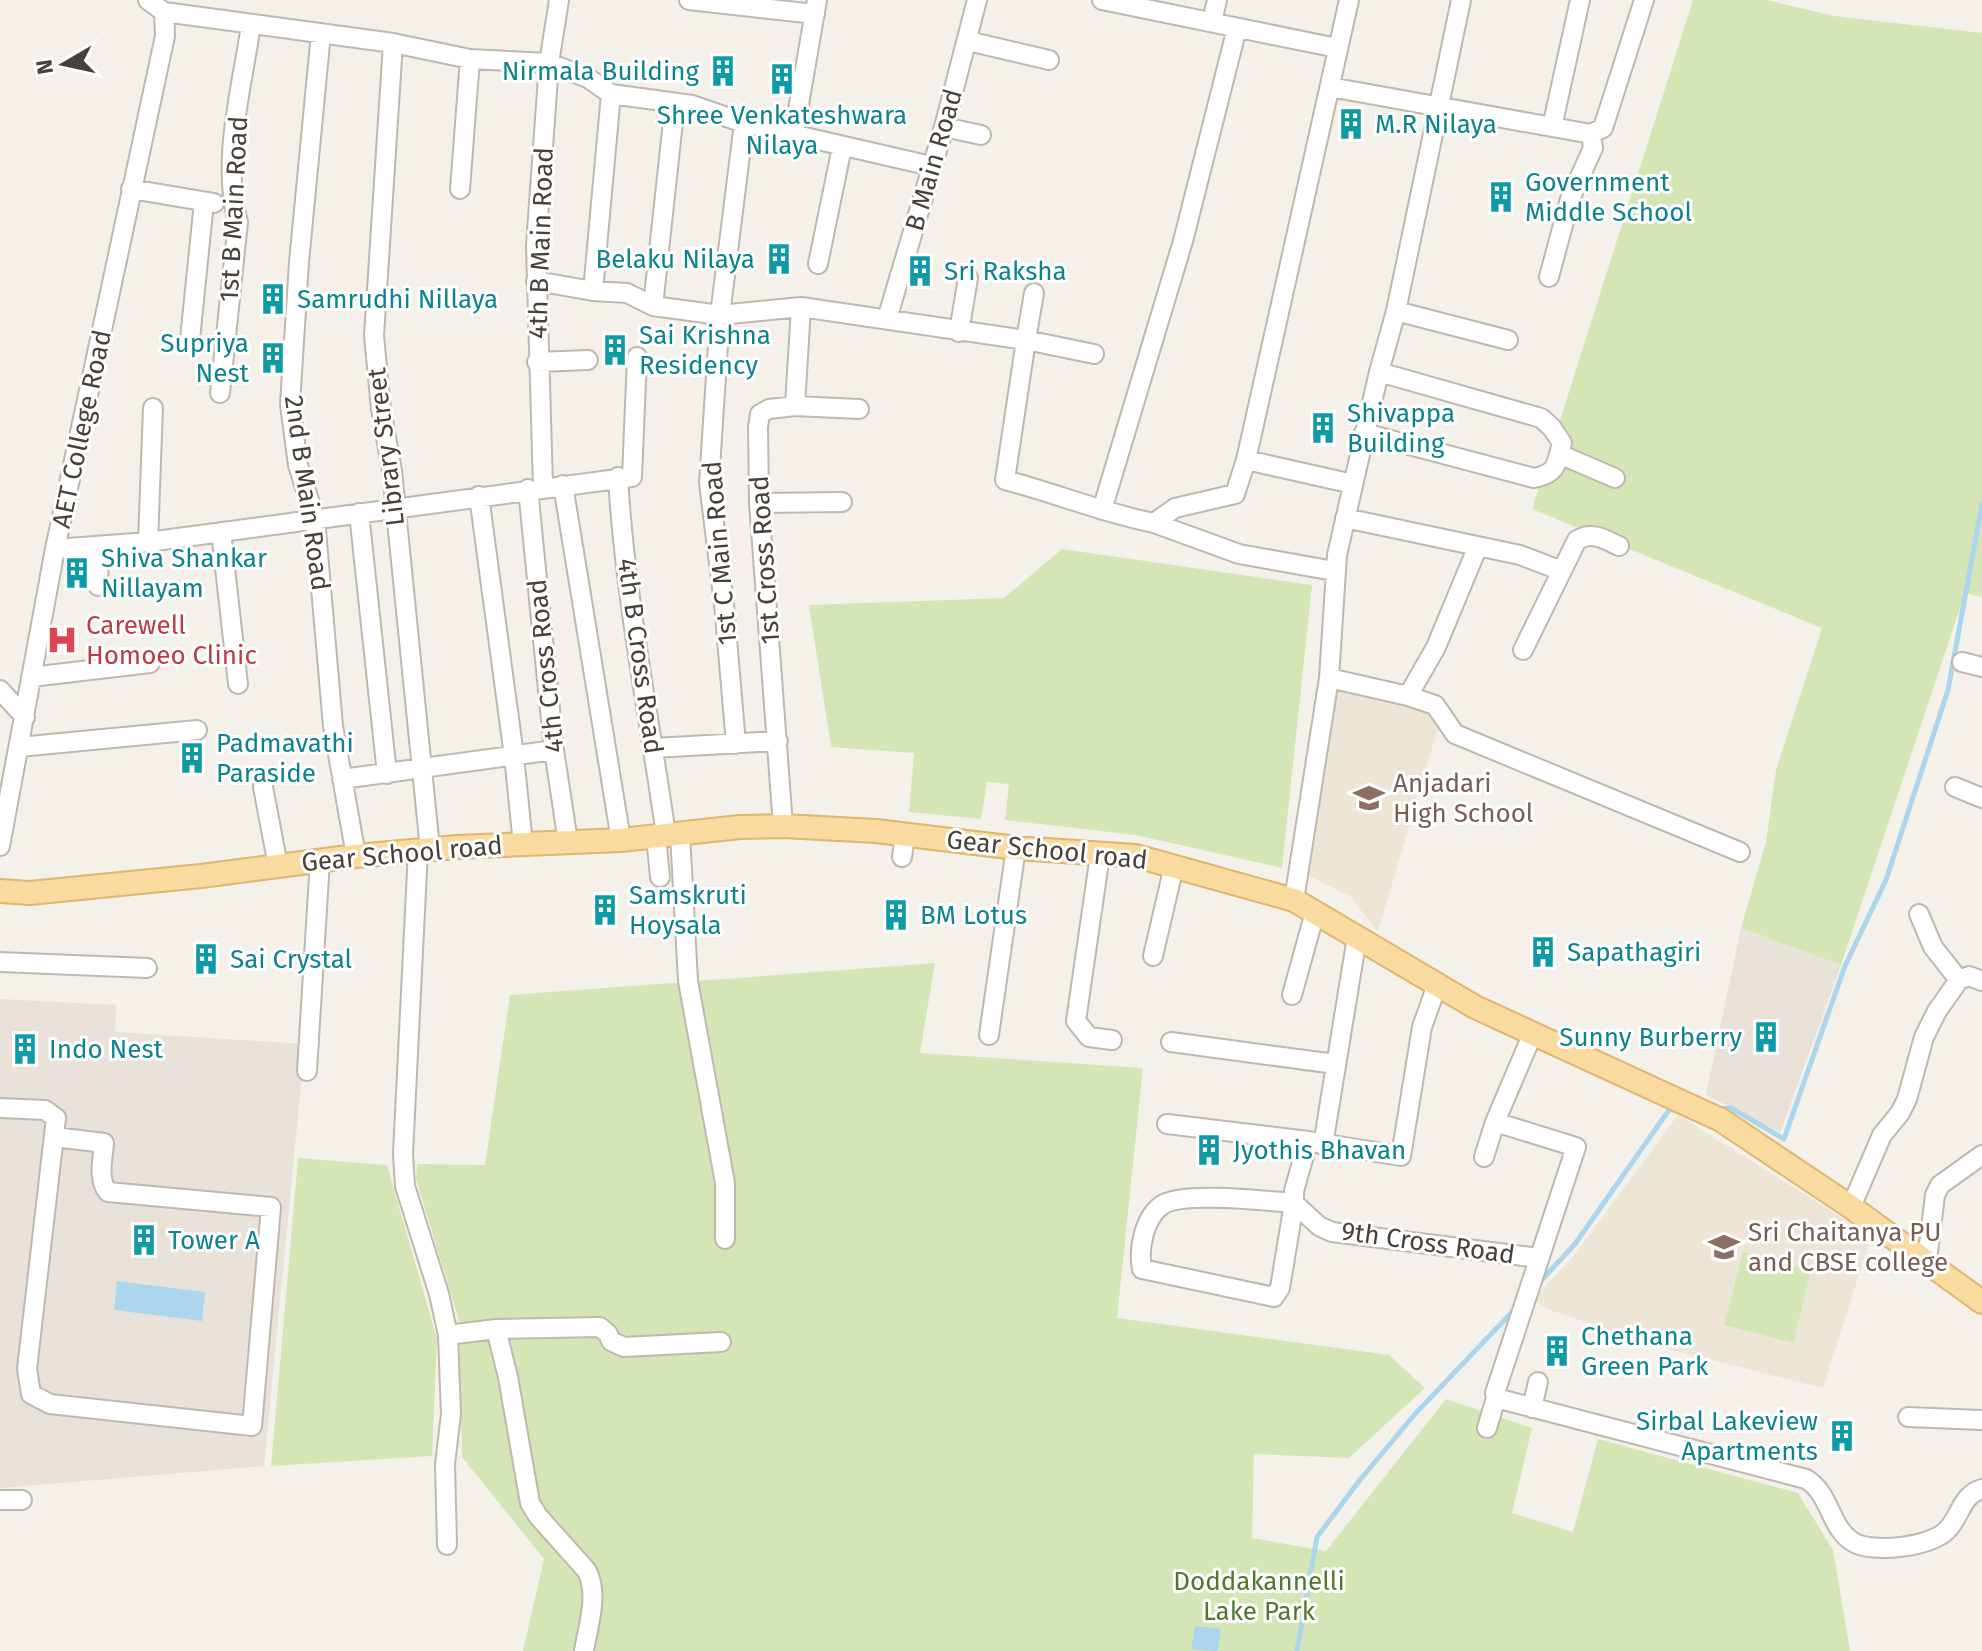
<svg xmlns="http://www.w3.org/2000/svg" width="1982" height="1651" viewBox="0 0 1982 1651" font-family="'Fira Sans',sans-serif">
<style>
.residential{fill:#e8e2d9}
.education{fill:#ede5d6}
.green{fill:#d4e6b6}
.water{fill:#abd6ed}
.lines{fill:none;stroke-linecap:round;stroke-linejoin:round}
.stream{stroke:#abd6ed;stroke-width:5}
.minor-casing{stroke:#c0b8ae;stroke-width:22}
.major-casing{stroke:#deb66f;stroke-width:26}
.minor{stroke:#fff;stroke-width:18}
.major{stroke:#f9da9f;stroke-width:22}
.labels{text-anchor:middle;dominant-baseline:central;stroke-width:6;stroke-linejoin:round;paint-order:stroke}
.culture-label{font-size:26px;fill:#0d838f;stroke:#fff;text-anchor:start}
.street-label{font-size:26px;fill:#484139;stroke:#fff}
.health-label{font-size:26px;fill:#be3a42;stroke:#fff;text-anchor:start}
.education-label{font-size:26px;fill:#785e54;stroke:#fff;text-anchor:start}
.park-label{font-size:26px;fill:#4f782e;stroke:#fff}
</style>
<rect width="100%" height="100%" fill="#f4f1eb"/>
<path class="residential" d="M 1741,928 L 1841,965 L 1780,1133 L 1706,1095 Z
M 0,999 L 116,1005 L 115,1032 L 305,1044 L 264,1466 L 0,1488 Z"/>
<path class="education" d="M 1337,689 L 1436,712 L 1440,720 L 1378,932 L 1350,896 L 1309,876 Z
M 1678,1115 L 1871,1236 L 1823,1388 L 1668,1349 L 1547,1309 L 1533,1299 L 1572,1258 Z"/>
<path class="green" d="M 1693,0 L 1767,0 L 1834,16 L 1982,33 L 1982,597 L 1965,593 L 1841,965 L 1741,928 L 1766,842 L 1776,770 L 1822,628 L 1532,509 Z
M 1062,549 L 1312,585 L 1282,868 L 1136,835 L 1005,820 L 1009,784 L 987,782 L 981,819 L 909,812 L 914,753 L 831,747 L 809,605 L 1004,598 Z
M 935,963 L 920,1053 L 1143,1068 L 1117,1318 L 1389,1355 L 1425,1388 L 1349,1458 L 1254,1454 L 1252,1538 L 1326,1551 L 1446,1399 L 1532,1428 L 1512,1513 L 1573,1532 L 1598,1439 L 1798,1493 L 1833,1550 L 1850,1651 L 523,1651 L 544,1559 L 462,1457 L 459,1321 L 416,1179 L 417,1164 L 485,1165 L 510,995 Z
M 298,1158 L 387,1165 L 437,1339 L 432,1456 L 271,1466 Z
M 1743,1252 L 1811,1270 L 1793,1343 L 1724,1325 Z"/>
<path class="water" d="M 117,1281 L 205,1292 L 202,1321 L 114,1310 Z
M 1195,1626 L 1221,1629 L 1218,1651 L 1191,1650 Z"/>
<g class="lines">
<path class="stream" d="M 1717,1109 L 1731,1108 L 1784,1139 L 1845,966 L 1886,880 L 1948,690 L 1982,504
M 1537,1285 L 1575,1244 L 1669,1110 L 1680,1110
M 1297,1651 L 1317,1537 L 1359,1481 L 1415,1414 L 1514,1310"/>
<defs>
<path id="minor" d="M 148,0 L 164,12 L 393,43 L 470,59 L 549,63 L 588,78 L 611,94 L 692,105 L 744,123 L 931,166
M 689,0 L 815,14
M 1102,0 L 1337,48
M 1212,22 L 1217,0
M 321,33 L 299,262 L 290,405 L 298,465 L 315,519 L 333,726 L 356,856
M 968,41 L 1049,60
M 393,43 L 374,336 L 381,409 L 392,471 L 430,849
M 1330,87 L 1591,134 L 1603,128 L 1644,0
M 944,127 L 981,135
M 1552,127 L 1580,0
M 794,133 L 817,0
M 131,189 L 214,203
M 460,189 L 470,59
M 818,264 L 842,147
M 1549,277 L 1570,199 L 1593,148 L 1591,134
M 536,281 L 593,291 L 627,293 L 653,306 L 720,315 L 801,307 L 1026,340 L 1005,480 C 1055,493 1103,513 1154,523 L 1175,508 L 1235,494 L 1246,460 L 1349,0
M 593,291 L 611,94
M 1034,293 L 1026,340 L 1094,354
M 653,306 L 675,103
M 1396,311 L 1508,340
M 887,319 L 944,127 L 977,0
M 959,332 L 968,278
M 190,339 L 204,202
M 537,362 L 588,360
M 220,393 L 238,222 C 221,161 242,87 251,25
M 795,406 L 859,409
M 1364,433 L 1534,478 C 1558,473 1556,464 1562,443 L 1552,428 L 1541,418 L 1379,372
M 1559,454 L 1615,478
M 1246,460 L 1353,484
M 618,477 C 625,598 649,715 666,835
M 563,485 L 621,840
M 543,487 L 536,245 L 549,63 L 559,0
M 528,489 L 554,750 L 568,842
M 479,496 L 514,756 L 523,844
M 759,503 L 842,502
M 1102,510 L 1183,241 L 1237,28
M 359,513 L 387,774
M 1345,518 L 1520,555 L 1562,571
M 1154,523 L 1239,554 L 1334,571
M 221,532 L 238,684
M 148,542 L 153,408
M 55,549 L 148,542 L 632,477 L 637,357
M 98,586 L 99,546
M 1523,650 L 1577,540 C 1592,531 1604,539 1619,546
M 1962,662 L 1982,667
M 31,677 L 150,663
M 1329,678 L 1408,696 L 1435,705 L 1455,734 L 1740,852
M 0,690 L 25,717
M 1408,696 L 1436,647 L 1478,546
M 736,744 L 724,604 L 709,483 L 720,315 L 744,123
M 19,747 L 197,730
M 654,748 L 778,741
M 342,779 L 554,750
M 263,787 L 278,866
M 1955,787 L 1982,798
M 783,826 L 759,503 L 758,427 L 760,414 L 769,409 L 795,406 L 801,307
M 680,833 L 688,981 L 725,1183 L 725,1239
M 656,836 L 660,877
M 0,846 L 55,549 L 165,36 L 164,12
M 418,850 L 403,1154 L 405,1186 L 439,1294 L 448,1335 L 451,1414 L 445,1464 L 447,1545
M 1100,855 L 1076,1021 L 1089,1037 L 1112,1040
M 902,857 L 905,835
M 1294,900 L 1329,678 L 1337,555 L 1379,372 L 1396,311 L 1461,0
M 1919,914 L 1933,947 L 1959,980
M 1153,956 L 1174,866
M 0,962 L 147,968
M 1292,995 L 1315,912
M 1533,1033 L 1495,1122 L 1576,1147 L 1495,1393 L 1496,1398 L 1806,1479 C 1831,1494 1829,1527 1853,1542 C 1872,1554 1932,1547 1947,1530 C 1961,1516 1961,1495 1982,1489
M 989,1035 L 1016,848
M 1171,1042 L 1335,1064
M 307,1071 L 320,860
M 0,1108 L 45,1110 L 56,1118 L 27,1369 L 31,1394 L 50,1404 L 252,1426 L 271,1207 L 108,1192 C 97,1179 103,1159 104,1143 L 55,1137
M 1167,1124 L 1308,1141 L 1401,1156 L 1422,1027 L 1437,985
M 1323,1145 L 1357,937
M 1484,1157 L 1495,1122
M 1294,1203 C 1267,1201 1183,1191 1162,1205 C 1144,1218 1138,1249 1142,1269 L 1274,1297 L 1280,1288 L 1294,1203 L 1294,1191 L 1308,1141
M 1294,1203 L 1319,1226 L 1332,1232 L 1539,1258
M 1851,1207 L 1882,1135 L 1900,1113 L 1907,1099 L 1924,1037 L 1937,1011 L 1959,980 L 1969,976 L 1982,981
M 1927,1261 L 1935,1195 L 1940,1185 L 1982,1155
M 496,1329 L 508,1377 L 530,1503 L 538,1516 L 587,1571 C 599,1595 588,1626 584,1651
M 448,1335 L 496,1329 L 600,1327 L 608,1334 L 611,1341 L 624,1347 L 721,1342
M 1532,1408 L 1538,1382
M 1908,1417 L 1982,1420
M 1487,1428 L 1496,1398
M 0,1500 L 22,1500"/>
<path id="major" d="M 0,891 L 30,893 L 201,876 L 356,856 L 457,847 L 621,840 L 740,827 L 783,826 L 876,831 L 1016,848 L 1136,856 L 1294,900 L 1475,1007 L 1721,1120 L 1851,1207 L 1982,1302"/>
</defs>
<use href="#minor" class="minor-casing"/>
<use href="#major" class="major-casing"/>
<use href="#minor" class="minor"/>
<use href="#major" class="major"/>
</g>
<defs>
<symbol id="building-bare" viewBox="-9 -9 18 18"><path d="M-4-6H4V6H1V3H-1V6H-4ZM-2.5-4.3h1.7v1.8h-1.7ZM.8-4.3h1.7v1.8H.8ZM-2.5-1h1.7V.8h-1.7ZM.8-1h1.7V.8H.8Z" fill="#0f9aa8" stroke="#fff" stroke-width="2.5" paint-order="stroke"/></symbol>
<symbol id="hospital-bare" viewBox="-9 -9 18 18"><path d="M-5-5h3v3.5h4V-5h3V5h-3V1.5h-4V5h-3Z" fill="#e0444e" stroke="#fff" stroke-width="2.5" paint-order="stroke"/></symbol>
<symbol id="school-bare" viewBox="-9 -9 18 18"><path d="M0-5L7-2L0 1L-7-2ZM-4 1L0 2.5L4 1V4Q0 6-4 4Z" fill="#8d6e63" stroke="#fff" stroke-width="2.5" paint-order="stroke"/></symbol>
</defs>
<g fill-rule="evenodd">
<use href="#building-bare" x="701" y="49" width="44" height="44"/>
<use href="#building-bare" x="760" y="57" width="44" height="44"/>
<use href="#building-bare" x="1329" y="102" width="44" height="44"/>
<use href="#building-bare" x="1479" y="175" width="44" height="44"/>
<use href="#building-bare" x="757" y="237" width="44" height="44"/>
<use href="#building-bare" x="898" y="249" width="44" height="44"/>
<use href="#building-bare" x="251" y="277" width="44" height="44"/>
<use href="#building-bare" x="593" y="328" width="44" height="44"/>
<use href="#building-bare" x="251" y="336" width="44" height="44"/>
<use href="#building-bare" x="1301" y="406" width="44" height="44"/>
<use href="#building-bare" x="55" y="551" width="44" height="44"/>
<use href="#hospital-bare" x="40" y="618" width="44" height="44"/>
<use href="#building-bare" x="170" y="736" width="44" height="44"/>
<use href="#school-bare" x="1347" y="776" width="44" height="44"/>
<use href="#building-bare" x="583" y="888" width="44" height="44"/>
<use href="#building-bare" x="874" y="893" width="44" height="44"/>
<use href="#building-bare" x="1521" y="930" width="44" height="44"/>
<use href="#building-bare" x="184" y="937" width="44" height="44"/>
<use href="#building-bare" x="1744" y="1015" width="44" height="44"/>
<use href="#building-bare" x="3" y="1027" width="44" height="44"/>
<use href="#building-bare" x="1187" y="1128" width="44" height="44"/>
<use href="#building-bare" x="122" y="1218" width="44" height="44"/>
<use href="#school-bare" x="1702" y="1225" width="44" height="44"/>
<use href="#building-bare" x="1535" y="1329" width="44" height="44"/>
<use href="#building-bare" x="1820" y="1414" width="44" height="44"/>
</g>
<g class="labels">
<g class="culture-label">
<text x="699" y="71" text-anchor="end">Nirmala Building</text>
<text x="782" y="115" text-anchor="middle">Shree Venkateshwara<tspan x="782" dy="30">Nilaya</tspan></text>
<text x="1375" y="124">M.R Nilaya</text>
<text x="1525" y="182">Government<tspan x="1525" dy="30">Middle School</tspan></text>
<text x="755" y="259" text-anchor="end">Belaku Nilaya</text>
<text x="944" y="271">Sri Raksha</text>
<text x="297" y="299">Samrudhi Nillaya</text>
<text x="639" y="335">Sai Krishna<tspan x="639" dy="30">Residency</tspan></text>
<text x="249" y="343" text-anchor="end">Supriya<tspan x="249" dy="30">Nest</tspan></text>
<text x="1347" y="413">Shivappa<tspan x="1347" dy="30">Building</tspan></text>
<text x="101" y="558">Shiva Shankar<tspan x="101" dy="30">Nillayam</tspan></text>
<text x="216" y="743">Padmavathi<tspan x="216" dy="30">Paraside</tspan></text>
<text x="629" y="895">Samskruti<tspan x="629" dy="30">Hoysala</tspan></text>
<text x="920" y="915">BM Lotus</text>
<text x="1567" y="952">Sapathagiri</text>
<text x="230" y="959">Sai Crystal</text>
<text x="1742" y="1037" text-anchor="end">Sunny Burberry</text>
<text x="49" y="1049">Indo Nest</text>
<text x="1233" y="1150">Jyothis Bhavan</text>
<text x="168" y="1240">Tower A</text>
<text x="1581" y="1336">Chethana<tspan x="1581" dy="30">Green Park</tspan></text>
<text x="1818" y="1421" text-anchor="end">Sirbal Lakeview<tspan x="1818" dy="30">Apartments</tspan></text>
</g>
<g class="street-label">
<text transform="translate(934 160) rotate(-74)">B Main Road</text>
<text transform="translate(234 209) rotate(-87)">1st B Main Road</text>
<text transform="translate(541 243) rotate(-88)">4th B Main Road</text>
<text transform="translate(82 429) rotate(-78)">AET College Road</text>
<text transform="translate(386 447) rotate(-97)">Library Street</text>
<text transform="translate(307 493) rotate(82)">2nd B Main Road</text>
<text transform="translate(720 553) rotate(-95)">1st C Main Road</text>
<text transform="translate(765 560) rotate(-94)">1st Cross Road</text>
<text transform="translate(640 656) rotate(82)">4th B Cross Road</text>
<text transform="translate(546 666) rotate(-96)">4th Cross Road</text>
<text transform="translate(1047 850) rotate(6)">Gear School road</text>
<text transform="translate(402 854) rotate(-5)">Gear School road</text>
<text transform="translate(1428 1243) rotate(8)">9th Cross Road</text>
</g>
<g class="health-label">
<text x="86" y="625">Carewell<tspan x="86" dy="30">Homoeo Clinic</tspan></text>
</g>
<g class="education-label">
<text x="1393" y="783">Anjadari<tspan x="1393" dy="30">High School</tspan></text>
<text x="1748" y="1232">Sri Chaitanya PU<tspan x="1748" dy="30">and CBSE college</tspan></text>
</g>
<g class="park-label">
<text x="1259" y="1581">Doddakannelli<tspan x="1259" dy="30">Lake Park</tspan></text>
</g>
</g>
<g transform="translate(64 64) rotate(261)" stroke="#ffffff" stroke-width="6" paint-order="stroke">
<path d="M0-6L14 30L0 20L-14 30Z" fill="#484139"/>
<text y="-12" font-size="22" font-weight="bold" text-anchor="middle" fill="#484139">N</text>
</g>
</svg>
